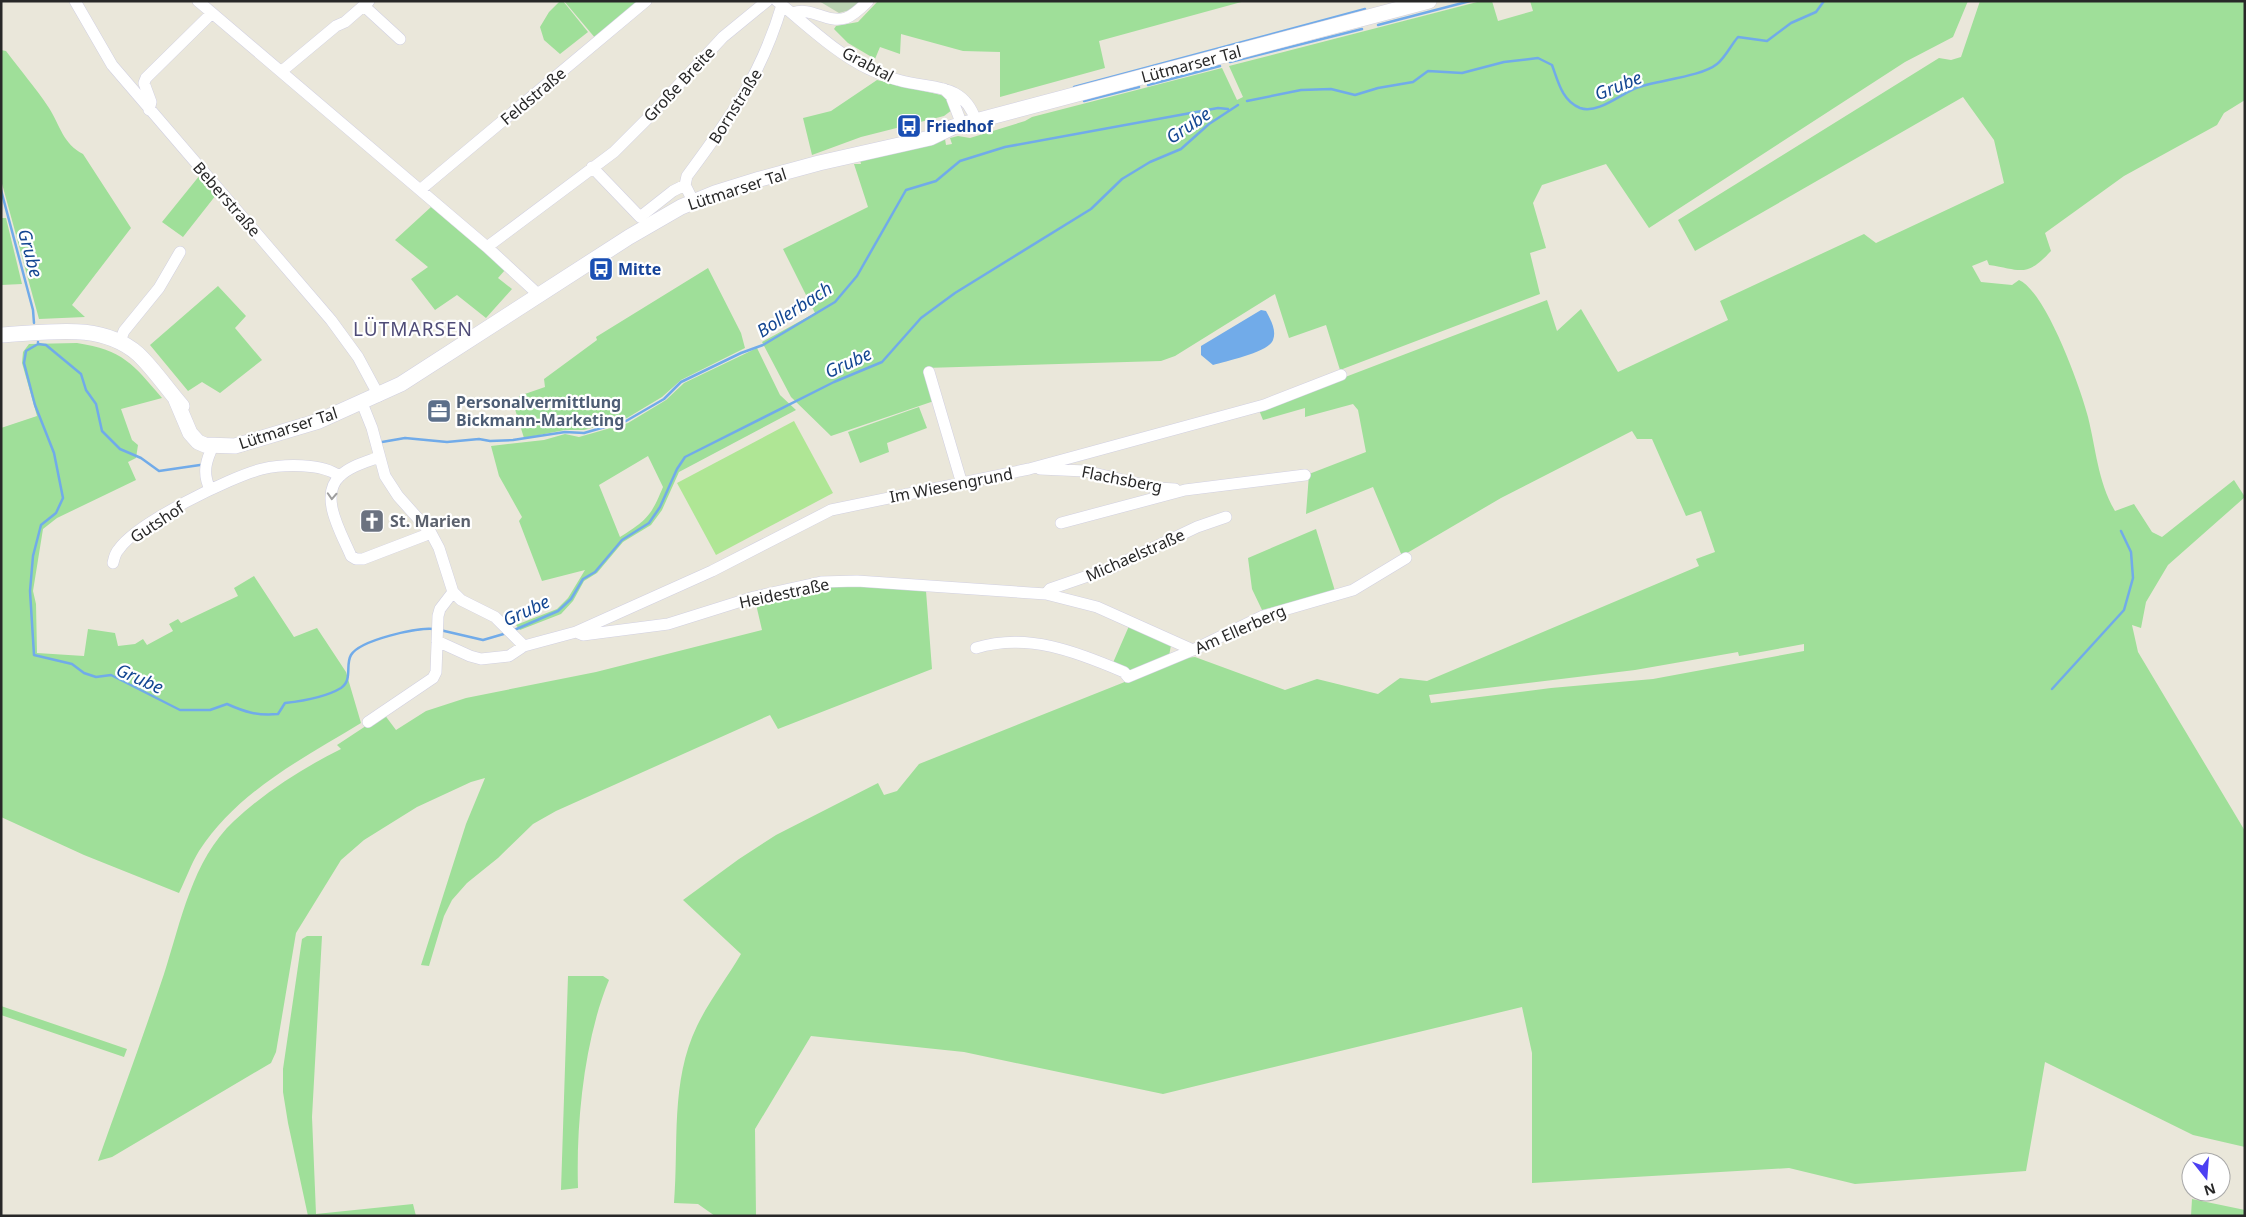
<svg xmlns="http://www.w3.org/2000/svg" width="2246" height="1217" viewBox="0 0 2246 1217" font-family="'Noto Sans',sans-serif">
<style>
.green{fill:#9fdf99;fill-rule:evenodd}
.cemetery{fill:#bad3b2}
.pitch{fill:#afe695}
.water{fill:#71abe9}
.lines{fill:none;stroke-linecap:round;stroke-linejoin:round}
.stream{stroke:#71abe9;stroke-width:2.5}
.street-casing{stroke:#d1d0e1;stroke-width:12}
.secondary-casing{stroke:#d1d0e1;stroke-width:16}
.street{stroke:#fff;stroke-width:11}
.secondary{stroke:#fff;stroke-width:15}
.oneway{stroke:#9e9e9e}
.labels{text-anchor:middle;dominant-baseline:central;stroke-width:4.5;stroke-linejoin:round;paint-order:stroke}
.street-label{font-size:16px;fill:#282828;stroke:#fff}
.transit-label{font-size:16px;font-weight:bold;fill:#164399;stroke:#fff;text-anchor:start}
.service-label{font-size:16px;font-weight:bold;fill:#4e5e75;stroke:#fff;text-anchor:start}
.worship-label{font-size:16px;font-weight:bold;fill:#5b616d;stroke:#fff;text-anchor:start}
.water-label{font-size:18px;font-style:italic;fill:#134692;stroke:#fff}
.quarter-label{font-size:19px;letter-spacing:1px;fill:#4e4b77;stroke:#fff}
</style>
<rect width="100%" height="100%" fill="#eae7da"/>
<path class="green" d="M 560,1 L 563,1 L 588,32 L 560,54 L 544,40 L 540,27 L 549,12 Z
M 564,1 L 642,1 L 596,39 Z
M 878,1 L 1245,1 L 1099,41 L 1105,68 L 1000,97 L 1000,52 L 963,51 L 901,34 L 900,54 L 880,47 L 875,59 L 848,43 L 834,29 L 836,26 L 858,22 Z
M 1481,1 L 1492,1 L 1498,21 L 1533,11 L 1530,1 L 1968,1 L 1953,37 L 1905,62 L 1649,228 L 1606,164 L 1542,185 L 1533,203 L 1546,248 L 1530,253 L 1540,294 L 1340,370 L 1326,325 L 1289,338 L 1275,294 L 1175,356 L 1161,361 L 925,368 L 934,401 L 831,436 L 791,397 L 762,342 L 815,313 L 783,249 L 868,207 L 854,164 L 861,164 L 860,160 L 945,139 L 946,145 L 952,144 L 950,138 L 958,136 L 970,138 L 1025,121 L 1032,117 L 1222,68 L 1237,100 L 1243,97 L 1229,66 Z
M 1980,1 L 2245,1 L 2245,100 L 2224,113 L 2217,125 L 2124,176 L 2045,233 L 2051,251 C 2026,278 2022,270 1989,265 L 1987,260 L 1972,266 L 1981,282 L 2012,285 L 2019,280 C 2046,292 2080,386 2088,417 C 2096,449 2098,482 2115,511 L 2134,504 L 2152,532 L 2162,537 L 2234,480 L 2245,497 L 2168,565 L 2146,602 L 2141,628 L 2132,625 L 2138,652 L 2245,831 L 2245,1147 L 2193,1135 L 2045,1062 L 2026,1171 L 1855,1184 L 1789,1168 L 1532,1183 L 1532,1053 L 1522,1007 L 1163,1094 L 964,1052 L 811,1036 L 755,1129 L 756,1216 L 715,1216 L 698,1204 L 674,1203 C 679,1144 670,1082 697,1026 C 709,1001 727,978 741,954 L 683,900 L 739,859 L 776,835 L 878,783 L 884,795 L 897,791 L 919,764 L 1185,658 L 1195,657 L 1285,690 L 1317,679 L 1378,694 L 1400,678 L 1427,681 L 1699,566 L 1696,559 L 1715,552 L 1701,511 L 1686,516 L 1652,439 L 1637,439 L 1632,431 L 1501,498 L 1402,556 L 1373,487 L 1306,514 L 1309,474 L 1366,452 L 1358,410 L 1353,404 L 1305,417 L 1305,408 L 1263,420 L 1259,410 L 1547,300 L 1557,331 L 1581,309 L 1618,372 L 1728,320 L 1720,301 L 1864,234 L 1876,243 L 2004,183 L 1994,140 L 1963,97 L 1695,251 L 1678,220 L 1939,58 L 1951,60 L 1961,57 ZM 1804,644 L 1804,651 L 1653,679 L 1551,688 L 1431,703 L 1429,695 L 1635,670 L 1738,652 L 1739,656 Z
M 1,50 L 6,51 C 20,70 36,88 49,108 C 60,125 63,144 83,154 L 131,228 L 72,305 L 85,317 L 39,319 L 1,180 Z
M 877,80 L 941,95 L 949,100 L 952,110 L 944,116 L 861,137 L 812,155 L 803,118 L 831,111 Z
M 200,175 L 216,195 L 183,237 L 162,222 Z
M 431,207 L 505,270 L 498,278 L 512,289 L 486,318 L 457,295 L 435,310 L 411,279 L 428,267 L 395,240 Z
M 1,218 L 6,218 L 22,284 L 1,285 Z
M 708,268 L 741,333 L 745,348 L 681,380 L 662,397 L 627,418 L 584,430 L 565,430 L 524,438 L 514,406 L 521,403 L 519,396 L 545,387 L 544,379 L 597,340 L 596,337 Z
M 218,286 L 246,316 L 235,328 L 262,360 L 220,393 L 202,382 L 188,391 L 150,345 Z
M 77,343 C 123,350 133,364 162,398 L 121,409 L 132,440 L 138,445 L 136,458 L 128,462 L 136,480 L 57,518 L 43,529 L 33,591 L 36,604 L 37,653 L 84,656 L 88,629 L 115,633 L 118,646 L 135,644 L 143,639 L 147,645 L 173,631 L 169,624 L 178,619 L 181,623 L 238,596 L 234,588 L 254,576 L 294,637 L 317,628 L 346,672 L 361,723 C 302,759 238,791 199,851 C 191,864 186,879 179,893 L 84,855 L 1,817 L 1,428 L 37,416 L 22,363 L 23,352 L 29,344 Z
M 757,348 L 780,395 L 796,410 L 679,472 L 662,510 L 651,525 L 623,542 L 597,573 L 584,581 L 573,601 L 561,614 L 520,630 L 516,625 L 557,609 L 568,598 L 585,570 L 542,581 L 519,521 L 522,517 L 499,476 L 491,446 L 544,440 L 565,434 L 579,437 L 628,423 L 666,400 L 684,383 ZM 648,456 L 663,487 C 651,516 647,520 620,537 L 599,485 Z
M 919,407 L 927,428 L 887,443 L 889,452 L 860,463 L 848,432 Z
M 1316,529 L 1335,591 L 1262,610 L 1252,589 L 1248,558 Z
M 822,586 L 860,586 L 926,591 L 932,669 L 778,729 L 770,715 L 556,811 L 533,824 L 498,858 L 467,883 L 452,900 L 444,916 L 429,966 L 421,965 L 466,824 L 485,778 L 471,782 L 417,807 L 364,840 L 341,860 L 296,933 L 276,1052 L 271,1063 L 112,1157 L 98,1161 C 120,1099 143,1037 164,974 C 181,922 192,860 234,821 C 266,791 303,768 341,749 L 337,745 L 384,714 L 396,730 L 426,711 L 466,698 L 596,672 L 762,630 L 755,600 Z
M 1129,626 L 1171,645 L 1169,656 L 1129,671 L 1112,665 Z
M 307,936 L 322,936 L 312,1117 L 316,1214 L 413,1204 L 416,1216 L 308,1216 L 288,1123 L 283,1092 L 283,1069 L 302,939 Z
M 568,976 L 603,976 L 609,980 C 584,1040 576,1124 578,1188 L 561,1190 Z
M 1,1006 L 127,1049 L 124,1057 L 1,1015 Z
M 2192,1199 L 2245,1210 L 2245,1216 L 2191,1216 Z"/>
<path class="cemetery" d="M 819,1 L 860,1 L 850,10 L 839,13 Z"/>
<path class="pitch" d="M 794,421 L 833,493 L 716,555 L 677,483 Z"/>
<path class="water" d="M 1261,310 L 1266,311 C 1270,319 1277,330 1273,340 C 1269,352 1226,361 1213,365 L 1201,355 L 1201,346 Z"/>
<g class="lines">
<path class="stream" d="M 1378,25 L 1470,1
M 1230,62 L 1362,29
M 1148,85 L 1220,66
M 1074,87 L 1365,9
M 1084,101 L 1139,87
M 1247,101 L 1301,90 L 1331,89 L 1355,95 L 1378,88 L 1413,82 L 1428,71 L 1462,73 L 1504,62 L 1538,58 L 1552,65 C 1558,81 1562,101 1580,108 C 1598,114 1619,95 1636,88 C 1657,80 1701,77 1717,64 C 1725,58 1731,45 1738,37 L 1767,41 L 1791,23 L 1816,12 L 1824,1
M 1,190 L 33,310 L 34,323
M 38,342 L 38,344 L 26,351 L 24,363 L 35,405 L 54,453 L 63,498 L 56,513 L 41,525 L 33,556 L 30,591 L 34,655 L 72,664 L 84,673 L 96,677 L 111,675 L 180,710 L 210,710 L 227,704 C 245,712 257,716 278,714 L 285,703 C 303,701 326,697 341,688 C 353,680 345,665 351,655 C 360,640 418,627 434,629
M 38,344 L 46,345 L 81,374 L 86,390 L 96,404 L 102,431 L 120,449 L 141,458 L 159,471 L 200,465
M 382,442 L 405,438 L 447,442 L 479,439 L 490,441 L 513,440 L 565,432 L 584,433 L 626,421 L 664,399 L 681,382 L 741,353 L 763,345 L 835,302 L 857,276 L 906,190 L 936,181 L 960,161 L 1005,147 L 1218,108 L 1228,109
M 440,630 L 483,640 L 507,633
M 512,631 L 558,611 L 571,599 L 583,579 L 595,572 L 622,540 L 649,523 L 660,507 L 677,469 L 685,457 L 834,382 L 882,362 L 921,318 L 955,293 L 1091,209 L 1122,179 L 1150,162 L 1181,149 L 1209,124 L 1238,105
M 2052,689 L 2124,610 L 2133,578 L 2131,552 L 2121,531"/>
<defs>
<path id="street" d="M 75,1 L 112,65 L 331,320 L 358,357 L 379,396
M 198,1 L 487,247 L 540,296
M 777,1 C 806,24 835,53 869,69 C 878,73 888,78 898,80 C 931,90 963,81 976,121
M 364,6 L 400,39
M 793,13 C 811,6 827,24 846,18 C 854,15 862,7 868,1
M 282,71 L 336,26 L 345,22 L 369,1
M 944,89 L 951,96 L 962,125
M 149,110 L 151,102 L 144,83 L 146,78 L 212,13
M 592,167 L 640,217 L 673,191 L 685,185
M 420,190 L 646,1
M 693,201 L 685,185 L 687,176 C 730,118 761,76 782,5
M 487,247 L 614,152 L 648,118 L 723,37 L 767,1
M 120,341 L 124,331 L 159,288 L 180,252
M 929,372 L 962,484
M 362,403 L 372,428 L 385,476 L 398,496 L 431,533 L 439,548 L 453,592 L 461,600 L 495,617 L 524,646
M 379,457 C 366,462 350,466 340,476 C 318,496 342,534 351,556 L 356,559 L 363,559 L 431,533
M 1040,469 L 1085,471 L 1157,488 L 1175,489
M 210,489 C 202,473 206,460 214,444
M 1061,523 L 1185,490 L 1305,475
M 113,563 C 114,558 116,552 119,549 C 137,523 230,477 262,469 C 283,464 322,463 339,476
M 1046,594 L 1050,589 L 1111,568 L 1197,527 L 1226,517
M 576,632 L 583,635 L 668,624 L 754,597 L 821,582 L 857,581 L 1046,594 L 1097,607 L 1193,650
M 437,641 L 470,656 L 481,659 L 509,656 L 524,646 L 576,632 L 712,571 L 831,510 L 1029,469 L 1264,405 L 1341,375
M 976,648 C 1027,632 1077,652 1124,672 L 1128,677 L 1193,650 L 1263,616 L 1353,590 L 1406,558
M 368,722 L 433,678 L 436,672 L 438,616 L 440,609 L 453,592"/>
<path id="secondary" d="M 1,335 C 47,333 100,321 138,354 C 154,369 167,389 182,406
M 176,400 L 190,433 L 198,442 L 205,445 L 235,446 L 319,421 L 401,384 L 629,237 L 681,207 L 715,193 L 760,179 L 819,163 L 930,138 L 953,127 L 1429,1"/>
</defs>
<use href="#street" class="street-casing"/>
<use href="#secondary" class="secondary-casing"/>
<use href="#street" class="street"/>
<use href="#secondary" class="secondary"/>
</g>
<defs><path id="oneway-chevron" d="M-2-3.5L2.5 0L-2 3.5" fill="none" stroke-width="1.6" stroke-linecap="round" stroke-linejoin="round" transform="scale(1.25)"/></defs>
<use class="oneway" href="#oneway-chevron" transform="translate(332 496) rotate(93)"/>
<defs>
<symbol id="bus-square" viewBox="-11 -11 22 22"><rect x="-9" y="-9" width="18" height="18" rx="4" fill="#1a4fb4" stroke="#fff"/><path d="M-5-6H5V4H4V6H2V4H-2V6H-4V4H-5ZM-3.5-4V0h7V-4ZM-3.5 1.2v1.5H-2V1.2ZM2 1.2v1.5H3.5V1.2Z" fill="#fff"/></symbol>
<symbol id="office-square" viewBox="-11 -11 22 22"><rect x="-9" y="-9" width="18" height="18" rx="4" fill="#5c6f8a" stroke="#fff"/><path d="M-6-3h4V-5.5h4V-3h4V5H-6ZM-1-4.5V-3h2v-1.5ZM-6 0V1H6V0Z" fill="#fff"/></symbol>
<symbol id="church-square" viewBox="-11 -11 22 22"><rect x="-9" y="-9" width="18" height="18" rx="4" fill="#6b7280" stroke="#fff"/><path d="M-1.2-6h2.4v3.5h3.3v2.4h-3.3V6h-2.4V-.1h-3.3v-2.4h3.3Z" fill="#fff"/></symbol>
</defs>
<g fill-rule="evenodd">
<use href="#bus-square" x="895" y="112" width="28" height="28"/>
<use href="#bus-square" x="587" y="255" width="28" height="28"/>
<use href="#office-square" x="425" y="397" width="28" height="28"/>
<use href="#church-square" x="358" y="507" width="28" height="28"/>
</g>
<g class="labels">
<g class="street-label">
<text transform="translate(868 64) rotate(28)">Grabtal</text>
<text transform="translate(1191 64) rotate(-15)">Lütmarser Tal</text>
<text transform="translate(679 84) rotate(-47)">Große Breite</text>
<text transform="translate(533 96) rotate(-40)">Feldstraße</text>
<text transform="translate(735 106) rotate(-58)">Bornstraße</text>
<text transform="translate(737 189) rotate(-18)">Lütmarser Tal</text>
<text transform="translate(227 199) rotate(49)">Beberstraße</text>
<text transform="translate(288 428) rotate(-18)">Lütmarser Tal</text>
<text transform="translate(1122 479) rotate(11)">Flachsberg</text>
<text transform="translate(951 485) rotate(-11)">Im Wiesengrund</text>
<text transform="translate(157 522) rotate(-33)">Gutshof</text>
<text transform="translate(1135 555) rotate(-24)">Michaelstraße</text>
<text transform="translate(784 593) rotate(-12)">Heidestraße</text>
<text transform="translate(1240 629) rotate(-24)">Am Ellerberg</text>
</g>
<g class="transit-label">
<text x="926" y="126">Friedhof</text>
<text x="618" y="269">Mitte</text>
</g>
<g class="service-label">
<text x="456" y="402">Personalvermittlung<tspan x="456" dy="18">Bickmann-Marketing</tspan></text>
</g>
<g class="worship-label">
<text x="390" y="521">St. Marien</text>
</g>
<g class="water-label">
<text transform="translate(1618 85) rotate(-22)">Grube</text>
<text transform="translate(1188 125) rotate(-34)">Grube</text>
<text transform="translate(31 253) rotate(75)">Grube</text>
<text transform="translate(794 309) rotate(-33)">Bollerbach</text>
<text transform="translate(848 362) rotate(-24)">Grube</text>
<text transform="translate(526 610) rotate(-25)">Grube</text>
<text transform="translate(140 678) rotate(24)">Grube</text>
</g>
<g class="quarter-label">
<text x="413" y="329">LÜTMARSEN</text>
</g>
</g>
<rect width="2246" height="1217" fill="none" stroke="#282828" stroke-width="5"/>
<g transform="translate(2206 1177) rotate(163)"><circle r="24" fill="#ffffff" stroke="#a9a9a9"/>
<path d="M0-4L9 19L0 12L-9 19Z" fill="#4c40f2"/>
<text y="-8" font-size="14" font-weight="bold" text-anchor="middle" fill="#282828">N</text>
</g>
</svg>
